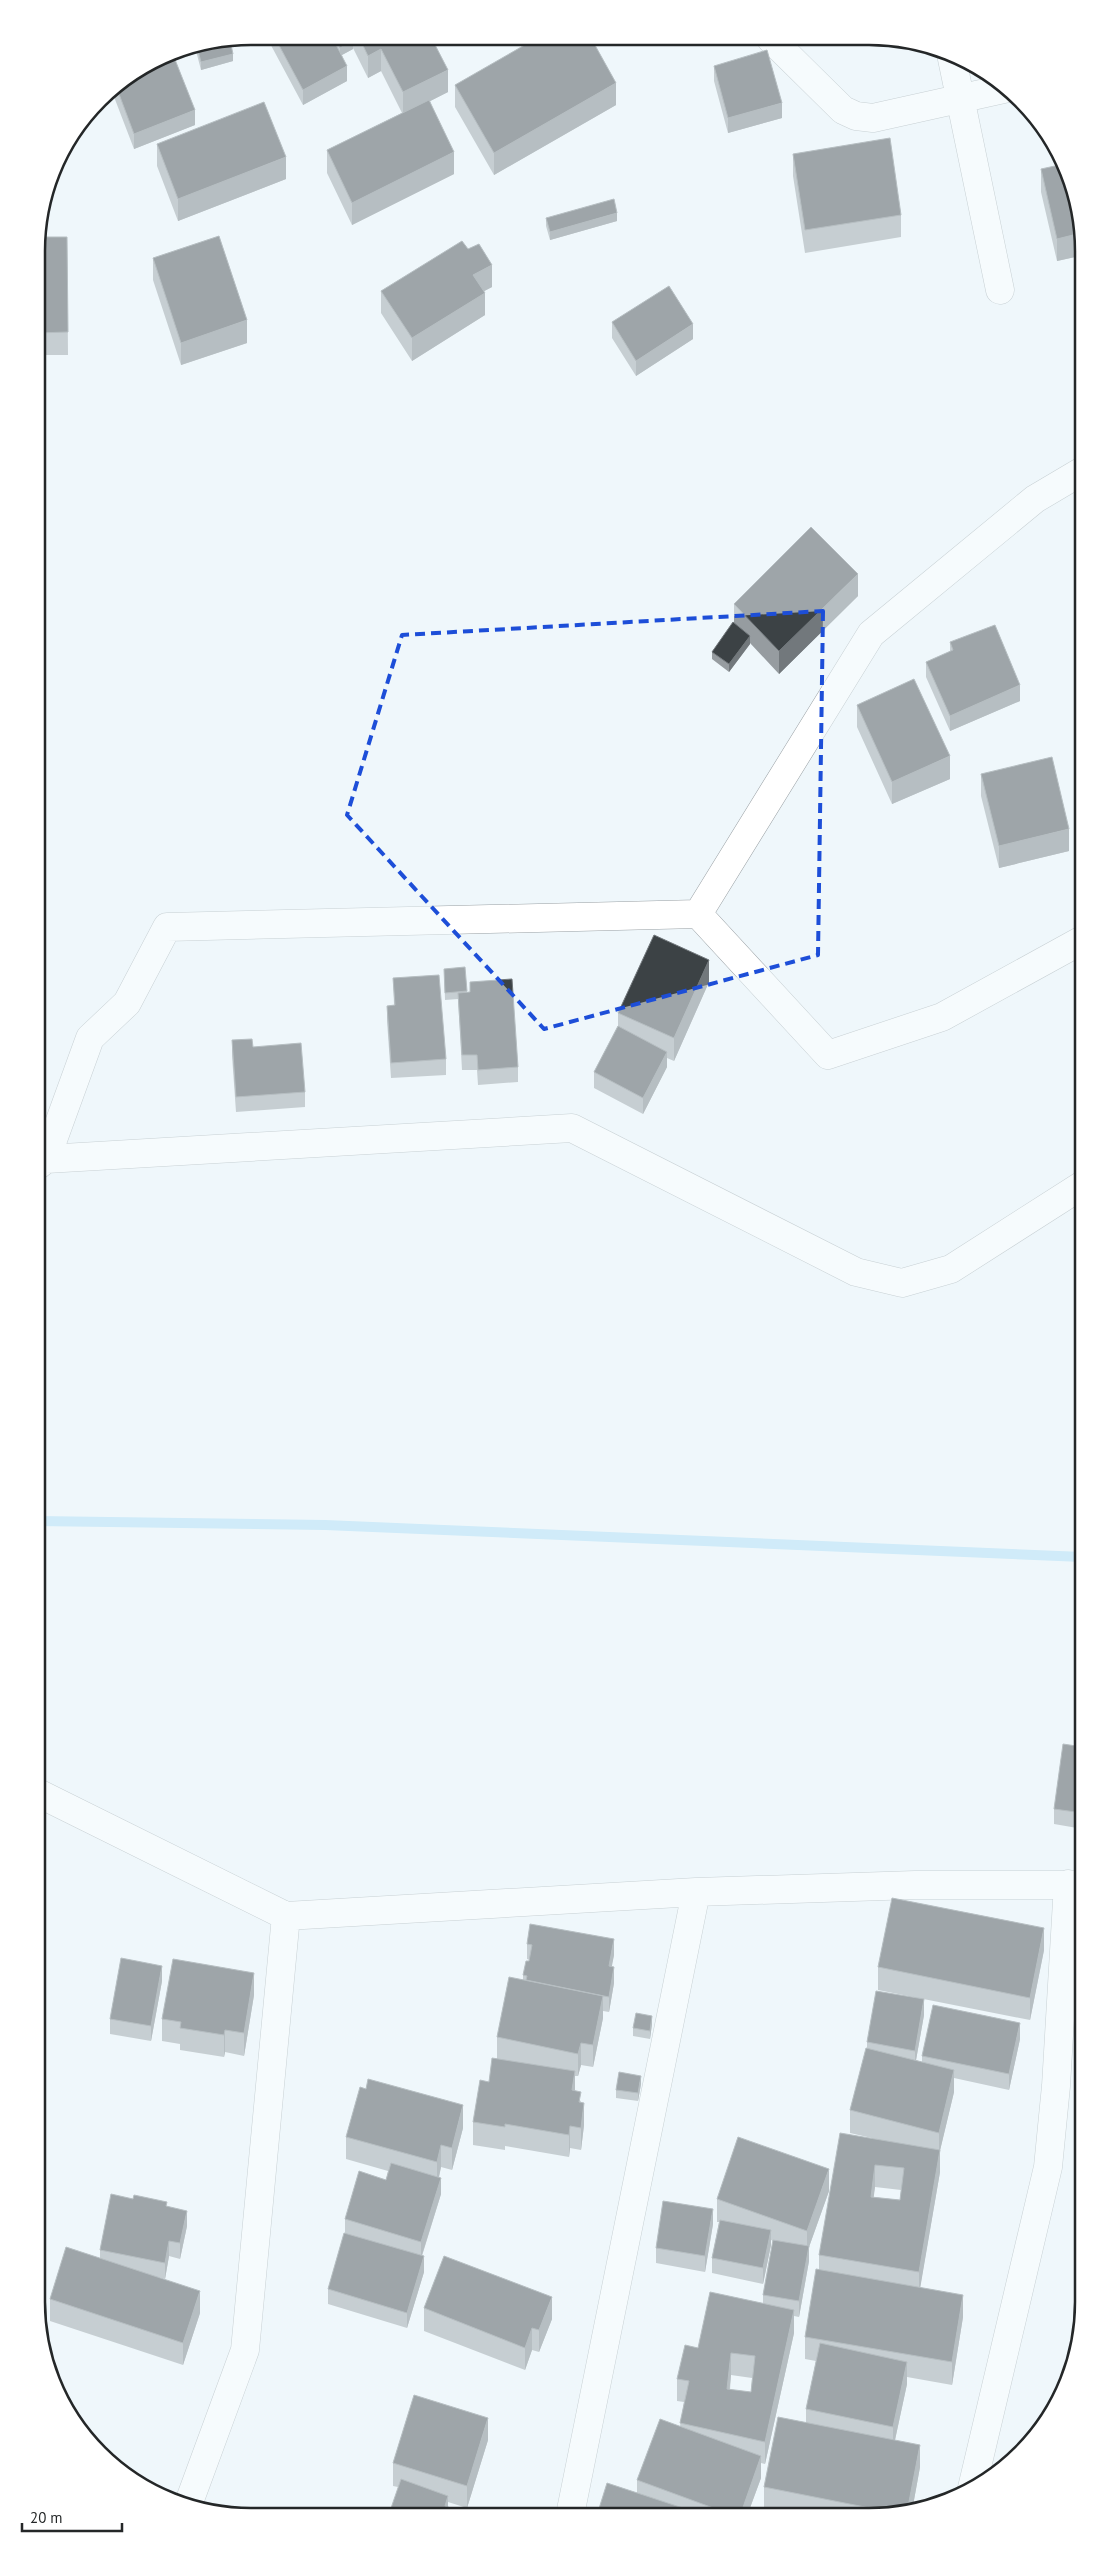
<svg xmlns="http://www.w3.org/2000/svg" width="1120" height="2553" viewBox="0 0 1120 2553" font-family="'PT Sans',sans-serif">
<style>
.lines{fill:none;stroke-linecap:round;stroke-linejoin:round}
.stream{stroke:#aadbf5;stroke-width:10}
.minor-casing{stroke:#9aa1a5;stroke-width:29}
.minor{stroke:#fff;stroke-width:28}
.wall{fill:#969ca0;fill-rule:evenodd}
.shaded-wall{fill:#72787c}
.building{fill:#3c4245;stroke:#72787c;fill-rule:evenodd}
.marked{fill:none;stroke:#1d4ed8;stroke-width:4;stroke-dasharray:10 6;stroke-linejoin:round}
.rim{fill:none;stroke:#242728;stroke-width:2.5}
</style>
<rect width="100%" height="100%" fill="#eff7fb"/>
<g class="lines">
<path class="stream" d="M 36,1521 L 325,1525 L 1083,1557"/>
<defs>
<path id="minor" d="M 771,39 L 843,110 L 856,116 L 873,118 L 1008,88
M 951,54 L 1000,290
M 698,914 L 828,1055 L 942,1017 L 1084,939
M 46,1159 L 572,1128 L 856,1272 L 902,1283 L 951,1269 L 1084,1184
M 37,1166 L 46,1159 L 90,1038 L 127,1003 L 167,927 L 698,914 L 871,634 L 1035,499 L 1084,470
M 36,1792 L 286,1916 L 696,1892 L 915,1885 L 1083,1885
M 972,2488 L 1048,2167 L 1056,2086 L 1068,1884
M 188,2505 L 245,2350 L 286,1916
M 570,2515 L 696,1892"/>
</defs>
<use href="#minor" class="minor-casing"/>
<use href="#minor" class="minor"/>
</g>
<path class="wall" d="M 266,36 L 431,37 L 448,92 L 430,101 L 454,174 L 352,225 L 327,173 L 327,150 L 402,113 L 381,71 L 368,78 L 353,48 L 353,49 L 342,55 L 347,81 L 303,105 Z
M 230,40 L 233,61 L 201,70 L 195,47 Z
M 568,42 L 616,105 L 494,175 L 455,107 L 455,85 Z
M 169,52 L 195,125 L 134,149 L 111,89 Z
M 714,66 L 782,118 L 728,133 L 714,81 Z
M 157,144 L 286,179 L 178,221 L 157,166 Z
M 793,154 L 901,215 L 901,237 L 805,253 L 793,176 Z
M 1041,169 L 1084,251 L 1084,255 L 1057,261 L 1041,192 Z
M 546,218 L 617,221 L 550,240 L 546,226 Z
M 37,237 L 67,237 L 68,355 L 37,355 Z
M 468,249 L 492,287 L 484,291 L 485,315 L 412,361 L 381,313 L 381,291 Z
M 153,258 L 247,343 L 181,365 L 153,280 Z
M 612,322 L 693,339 L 636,376 L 612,338 Z
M 858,596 L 779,674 L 750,643 L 750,644 L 729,672 L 712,659 L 712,652 L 734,622 L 734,604 Z
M 950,642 L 1020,701 L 950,731 L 926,677 L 926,662 L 950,652 Z
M 857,705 L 950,779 L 892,804 L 857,727 Z
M 981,774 L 1069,851 L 999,868 L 981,796 Z
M 444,969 L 467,991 L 467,992 L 470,992 L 470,982 L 518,1067 L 518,1082 L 478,1085 L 477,1070 L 462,1070 L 458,999 L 445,1000 Z
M 393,978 L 446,1059 L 446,1075 L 391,1078 L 387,1021 L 387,1006 L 394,1005 Z
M 709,982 L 674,1061 L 667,1058 L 667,1067 L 643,1114 L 594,1088 L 594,1072 L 618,1026 L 618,1013 Z
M 232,1040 L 253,1047 L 305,1092 L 305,1107 L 236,1112 L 232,1056 Z
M 1083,1747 L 1083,1829 L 1054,1824 L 1054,1809 Z
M 527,1944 L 614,1955 L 611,1967 L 614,1983 L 609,2012 L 603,2011 L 603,2018 L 593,2067 L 581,2065 L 578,2076 L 575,2076 L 575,2091 L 581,2102 L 584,2125 L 581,2150 L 570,2148 L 569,2157 L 505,2146 L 505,2150 L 473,2145 L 473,2122 L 497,2059 L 497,2037 L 523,1980 L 523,1975 L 529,1961 L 530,1960 L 527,1959 Z
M 1044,1950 L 1030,2020 L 878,1990 L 878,1967 Z
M 162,1981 L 151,2041 L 110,2034 L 110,2019 Z
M 254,1995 L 244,2056 L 225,2052 L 224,2057 L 180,2050 L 180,2044 L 162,2041 L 162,2019 Z
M 924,2015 L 916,2060 L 922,2062 L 922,2056 L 1020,2039 L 1009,2090 L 954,2078 L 954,2092 L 940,2150 L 940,2172 L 920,2287 L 963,2317 L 952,2385 L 907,2377 L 907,2384 L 895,2440 L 920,2467 L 912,2511 L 869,2517 L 798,2516 L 764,2510 L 764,2487 L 806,2422 L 806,2409 L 816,2361 L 805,2359 L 805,2337 L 819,2270 L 819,2255 L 876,2139 L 850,2133 L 850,2110 L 867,2048 L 867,2042 ZM 875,2187 L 901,2190 L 900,2200 L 873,2197 Z
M 652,2024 L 650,2039 L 633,2036 L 633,2028 Z
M 641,2084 L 638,2101 L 616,2098 L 616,2090 Z
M 463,2128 L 452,2170 L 441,2167 L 439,2178 L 441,2194 L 422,2256 L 424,2272 L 407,2328 L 328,2304 L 328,2289 L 345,2233 L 345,2219 L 386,2180 L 388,2171 L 346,2159 L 346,2137 Z
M 829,2191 L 809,2247 L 809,2261 L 799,2317 L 794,2316 L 794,2333 L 765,2464 L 761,2463 L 761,2478 L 747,2516 L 597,2515 L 637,2493 L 637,2480 L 680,2426 L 684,2402 L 677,2401 L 677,2379 L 698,2348 L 763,2304 L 763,2295 L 773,2241 L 771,2240 L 771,2245 L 763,2284 L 712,2273 L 712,2258 L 719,2222 L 717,2222 L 717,2199 ZM 731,2375 L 752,2378 L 751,2392 L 730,2390 Z
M 167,2206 L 187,2226 L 180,2259 L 169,2256 L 165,2279 L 158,2277 L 200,2313 L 183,2365 L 50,2321 L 50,2299 L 100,2258 L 100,2250 Z
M 713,2224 L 705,2272 L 656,2263 L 656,2248 Z
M 424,2308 L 552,2319 L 539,2352 L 532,2350 L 525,2370 L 424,2331 Z
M 488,2440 L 467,2508 L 448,2502 L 448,2507 L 451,2514 L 398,2487 L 393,2486 L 393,2463 Z"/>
<path class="shaded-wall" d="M 353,41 L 353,49 L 340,56 L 340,48 Z
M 381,49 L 381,71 L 368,78 L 368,56 Z
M 233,54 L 233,61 L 201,70 L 201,62 Z
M 347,66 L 347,81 L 303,105 L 303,90 Z
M 448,70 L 448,92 L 403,115 L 403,92 Z
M 616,83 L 616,105 L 494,175 L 494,153 Z
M 782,103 L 782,118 L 728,133 L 728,118 Z
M 195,110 L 195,125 L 134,149 L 134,134 Z
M 454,152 L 454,174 L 352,225 L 352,203 Z
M 286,157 L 286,179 L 178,221 L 178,199 Z
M 617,213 L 617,221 L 550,240 L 550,232 Z
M 1081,233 L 1084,255 L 1057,261 L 1057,239 Z
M 492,265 L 492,287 L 473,297 L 473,275 Z
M 485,293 L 485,315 L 412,361 L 412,338 Z
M 247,320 L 247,343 L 181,365 L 181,343 Z
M 693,324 L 693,339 L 636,376 L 636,361 Z
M 858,574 L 858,596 L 779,674 L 779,651 Z
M 750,636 L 750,644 L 729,672 L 729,664 Z
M 1020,685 L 1020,701 L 950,731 L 950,716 Z
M 950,756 L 950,779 L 892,804 L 892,782 Z
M 1069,829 L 1069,851 L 999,868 L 999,846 Z
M 709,960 L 709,982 L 674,1061 L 674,1038 Z
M 667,1052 L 667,1067 L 643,1114 L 643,1098 Z
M 1044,1928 L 1044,1950 L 1030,2020 L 1030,1998 Z
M 614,1939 L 614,1955 L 609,1982 L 609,1966 Z
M 162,1966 L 162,1981 L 151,2041 L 151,2026 Z
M 614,1967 L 614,1983 L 609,2012 L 609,1997 Z
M 254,1973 L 254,1995 L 244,2056 L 244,2033 Z
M 603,1996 L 603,2018 L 593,2067 L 593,2045 Z
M 924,1999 L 924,2015 L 915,2066 L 915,2051 Z
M 652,2016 L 652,2024 L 650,2039 L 650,2031 Z
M 1020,2023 L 1020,2039 L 1009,2090 L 1009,2074 Z
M 225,2030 L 225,2052 L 224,2057 L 224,2035 Z
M 581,2043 L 581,2065 L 578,2076 L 578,2054 Z
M 954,2070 L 954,2092 L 939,2155 L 939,2133 Z
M 575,2071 L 575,2093 L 572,2090 Z
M 641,2076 L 641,2084 L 638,2101 L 638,2093 Z
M 584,2103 L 584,2125 L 581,2150 L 581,2128 Z
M 463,2105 L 463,2128 L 452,2170 L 452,2148 Z
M 570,2126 L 570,2148 L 569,2157 L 569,2135 Z
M 441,2145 L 441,2167 L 437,2184 L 437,2162 Z
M 940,2150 L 940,2172 L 919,2295 L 919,2272 Z
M 875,2165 L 875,2187 L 871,2219 L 871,2197 Z
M 829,2169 L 829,2191 L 809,2247 L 809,2261 L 799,2317 L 799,2301 L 807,2253 L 807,2231 Z
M 441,2178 L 441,2194 L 421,2258 L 421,2242 Z
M 713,2209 L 713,2224 L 705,2272 L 705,2256 Z
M 187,2211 L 187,2226 L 180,2259 L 180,2243 Z
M 771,2230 L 771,2245 L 763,2284 L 763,2268 Z
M 169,2241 L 169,2256 L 165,2279 L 165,2263 Z
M 424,2256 L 424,2272 L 407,2328 L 407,2313 Z
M 200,2291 L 200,2313 L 183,2365 L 183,2343 Z
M 963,2295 L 963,2317 L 952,2385 L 952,2362 Z
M 552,2297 L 552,2319 L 539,2352 L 539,2330 Z
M 794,2310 L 794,2333 L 765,2464 L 765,2442 Z
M 532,2328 L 532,2350 L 525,2370 L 525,2348 Z
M 731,2353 L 731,2375 L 727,2412 L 727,2389 Z
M 907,2362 L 907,2384 L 893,2449 L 893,2427 Z
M 488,2418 L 488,2440 L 467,2508 L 467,2486 Z
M 920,2445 L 920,2467 L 912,2511 L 907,2512 Z
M 761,2456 L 761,2478 L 747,2516 L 740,2516 Z
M 448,2496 L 448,2511 L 445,2506 Z"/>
<path class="building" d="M 274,36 L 332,37 L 347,66 L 303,90 Z
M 334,37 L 351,37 L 353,41 L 340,48 Z
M 359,37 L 431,37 L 448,70 L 403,92 L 381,49 L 368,56 Z
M 537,38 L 566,38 L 568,42 L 576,38 L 591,38 L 616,83 L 494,153 L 455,85 Z
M 230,40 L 233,54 L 201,62 L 197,47 Z
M 767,50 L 782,103 L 728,118 L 714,66 Z
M 169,52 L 172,52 L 195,110 L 134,134 L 116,86 Z
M 429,100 L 454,152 L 352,203 L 327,150 Z
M 264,102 L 286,157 L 178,199 L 157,144 Z
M 890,138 L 901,215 L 805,230 L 793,154 Z
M 1064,164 L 1076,195 L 1081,233 L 1057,239 L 1041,169 Z
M 614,199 L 617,213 L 550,232 L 546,218 Z
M 219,236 L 247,320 L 181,343 L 153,258 Z
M 37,237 L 67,237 L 68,332 L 37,333 Z
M 462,241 L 468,249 L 479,244 L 492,265 L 473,275 L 485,293 L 412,338 L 381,291 Z
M 669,286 L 693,324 L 636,361 L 612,322 Z
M 811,527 L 858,574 L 779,651 L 734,604 Z
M 733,622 L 750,636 L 729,664 L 712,652 Z
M 995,625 L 1020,685 L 950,716 L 926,662 L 953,650 L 950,642 Z
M 914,679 L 950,756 L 892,782 L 857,705 Z
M 1052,757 L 1069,829 L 999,846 L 981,774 Z
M 654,935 L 709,960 L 674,1038 L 618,1013 Z
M 465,967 L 467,991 L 445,993 L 444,969 Z
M 439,975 L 446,1059 L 391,1063 L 387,1006 L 395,1005 L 393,978 Z
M 512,979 L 518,1067 L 478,1070 L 477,1055 L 462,1055 L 458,993 L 470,992 L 470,982 Z
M 618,1026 L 667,1052 L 643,1098 L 594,1072 Z
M 252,1039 L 253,1047 L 301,1043 L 305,1092 L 236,1097 L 232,1040 Z
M 1063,1744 L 1083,1747 L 1083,1813 L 1054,1809 Z
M 892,1898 L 1044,1928 L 1030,1998 L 878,1967 Z
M 530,1924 L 614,1939 L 609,1966 L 614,1967 L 609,1997 L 526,1980 L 527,1976 L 523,1975 L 526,1961 L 529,1961 L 532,1945 L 527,1944 Z
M 121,1958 L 162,1966 L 151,2026 L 110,2019 Z
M 173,1959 L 254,1973 L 244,2033 L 225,2030 L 224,2035 L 180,2028 L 181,2022 L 162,2019 Z
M 509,1977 L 603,1996 L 593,2045 L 581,2043 L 578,2054 L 497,2037 Z
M 876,1991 L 924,1999 L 915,2051 L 867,2042 Z
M 933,2005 L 1020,2023 L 1009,2074 L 922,2056 Z
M 636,2013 L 652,2016 L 650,2031 L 633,2028 Z
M 866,2048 L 954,2070 L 939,2133 L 850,2110 Z
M 492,2058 L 575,2071 L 572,2090 L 581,2092 L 579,2102 L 584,2103 L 581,2128 L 570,2126 L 569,2135 L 505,2124 L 505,2127 L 473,2122 L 480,2080 L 489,2082 Z
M 619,2072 L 641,2076 L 638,2093 L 616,2090 Z
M 368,2079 L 463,2105 L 452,2148 L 441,2145 L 437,2162 L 346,2137 L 360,2087 L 366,2089 Z
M 840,2133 L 940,2150 L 919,2272 L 819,2255 ZM 875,2165 L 904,2168 L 900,2200 L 871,2197 Z
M 738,2137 L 829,2169 L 807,2231 L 717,2199 Z
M 391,2163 L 441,2178 L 421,2242 L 345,2219 L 359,2171 L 386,2180 Z
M 111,2194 L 133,2199 L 134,2195 L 167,2202 L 166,2206 L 187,2211 L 180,2243 L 169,2241 L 165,2263 L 100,2250 Z
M 663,2201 L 713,2209 L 705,2256 L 656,2248 Z
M 720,2220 L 771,2230 L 763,2268 L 712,2258 Z
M 344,2233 L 424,2256 L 407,2313 L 328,2289 Z
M 773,2240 L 809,2246 L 799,2301 L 763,2295 Z
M 66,2247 L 200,2291 L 183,2343 L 50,2299 Z
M 444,2256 L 552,2297 L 539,2330 L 532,2328 L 525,2348 L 424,2308 Z
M 816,2269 L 963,2295 L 952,2362 L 805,2337 Z
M 710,2292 L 794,2310 L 765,2442 L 680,2423 L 689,2381 L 677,2379 L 685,2345 L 698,2348 ZM 731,2353 L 755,2356 L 751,2392 L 727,2389 Z
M 820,2343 L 907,2362 L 893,2427 L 806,2409 Z
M 414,2395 L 488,2418 L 467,2486 L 393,2463 Z
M 778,2417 L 920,2445 L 907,2512 L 895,2513 L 764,2487 Z
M 660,2419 L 761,2456 L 740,2516 L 735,2516 L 637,2480 Z
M 401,2479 L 448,2496 L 445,2506 L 451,2508 L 449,2514 L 389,2514 Z
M 607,2483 L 692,2511 L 690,2516 L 597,2515 Z"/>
<path d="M0 0H1120V2553H0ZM 823,611 L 818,955 L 544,1029 L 347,815 L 402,635 Z" fill="#eff7fb" fill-opacity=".55" fill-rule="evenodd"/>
<path class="marked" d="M 823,611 L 818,955 L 544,1029 L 347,815 L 402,635 Z"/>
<path d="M0 0H1120V2553H0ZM251 45H869A206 206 0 0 1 1075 251V2302A206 206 0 0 1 869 2508H251A206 206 0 0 1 45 2302V251A206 206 0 0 1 251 45Z" fill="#fff" fill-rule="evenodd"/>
<path class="rim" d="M251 45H869A206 206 0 0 1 1075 251V2302A206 206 0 0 1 869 2508H251A206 206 0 0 1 45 2302V251A206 206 0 0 1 251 45Z"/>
<path d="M22 2523v8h100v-8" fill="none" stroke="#242728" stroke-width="2.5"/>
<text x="30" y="2523" font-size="15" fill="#242728" stroke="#ffffff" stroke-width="4" paint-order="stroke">20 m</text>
</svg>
